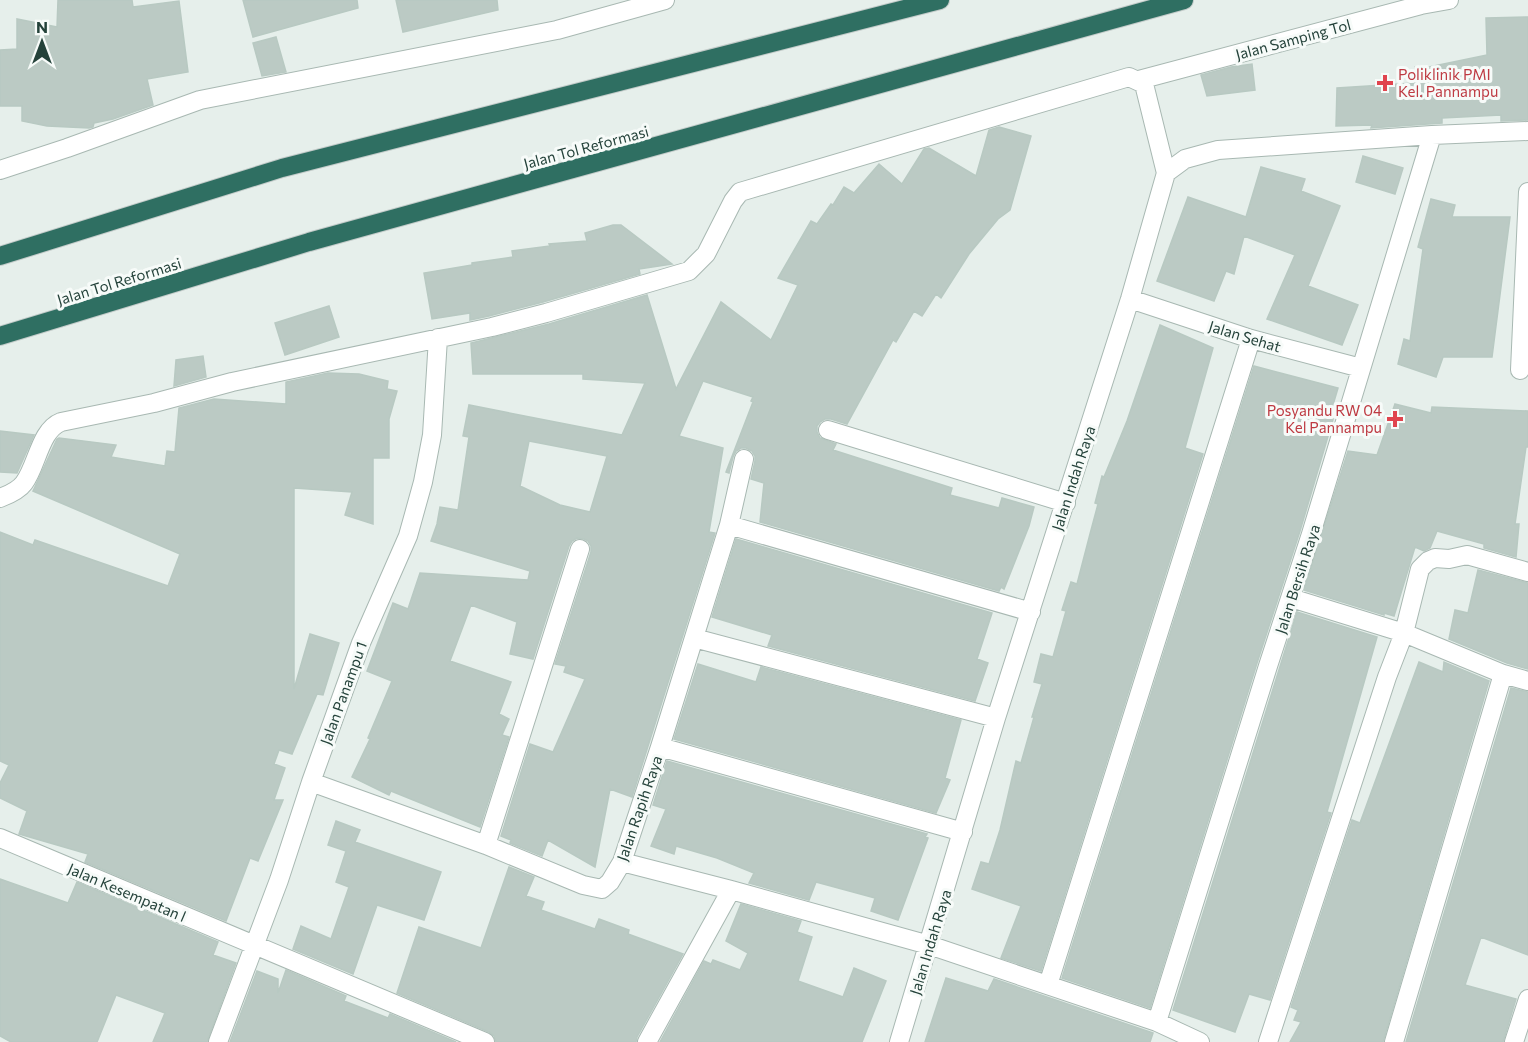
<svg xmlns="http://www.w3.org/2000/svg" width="1528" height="1042" viewBox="0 0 1528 1042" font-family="Commissioner,sans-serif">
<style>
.building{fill:#bbcac4;stroke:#b8c9c2;stroke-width:1.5;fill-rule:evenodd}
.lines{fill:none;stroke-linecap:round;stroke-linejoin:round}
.minor-casing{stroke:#a8b8b2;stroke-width:20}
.highway-casing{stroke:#c2cac8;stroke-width:20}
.minor{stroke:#fff;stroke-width:18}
.highway{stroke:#2f6f62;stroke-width:18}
.health-dot{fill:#e0444e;stroke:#f7fbf9;stroke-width:2}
.labels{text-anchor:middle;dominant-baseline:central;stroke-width:6;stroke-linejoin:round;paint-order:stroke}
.street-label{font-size:15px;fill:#24423a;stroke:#f7fbf9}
.health-label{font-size:15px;fill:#be3a42;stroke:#f7fbf9;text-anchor:start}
</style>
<rect width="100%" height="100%" fill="#e6efeb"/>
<path class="building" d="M 58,0 L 132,0 L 133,7 L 179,1 L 188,72 L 147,79 L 153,105 L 113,119 L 94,123 L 93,127 L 89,128 L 47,126 L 22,121 L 22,106 L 0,106 L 0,50 L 17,49 L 17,19 L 57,27 Z
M 243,0 L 357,0 L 358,8 L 253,37 Z
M 396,0 L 497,0 L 498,10 L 403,32 Z
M 1528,17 L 1528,120 L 1501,121 L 1501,115 L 1442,118 L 1442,123 L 1371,128 L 1372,125 L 1336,126 L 1337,88 L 1415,83 L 1415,67 L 1429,67 L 1487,55 L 1486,18 Z
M 276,37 L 286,72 L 262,76 L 253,43 Z
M 1252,64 L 1255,90 L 1207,96 L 1201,75 L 1231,67 Z
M 999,127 L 1031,136 L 1010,210 L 998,219 L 969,254 L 941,298 L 936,294 L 922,316 L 914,311 L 896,342 L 893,340 L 847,424 L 831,419 L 825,419 L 820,422 L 817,426 L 817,432 L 820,438 L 836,444 L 833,450 L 952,488 L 950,495 L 999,508 L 1002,498 L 1034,507 L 1029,526 L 1004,589 L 1001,587 L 999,591 L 760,522 L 764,483 L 751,479 L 755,461 L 755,456 L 752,451 L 746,448 L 741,448 L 736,451 L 733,457 L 729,473 L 726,472 L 753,402 L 751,401 L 753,397 L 703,381 L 679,436 L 723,448 L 709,532 L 715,533 L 632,797 L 610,789 L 595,867 L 548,840 L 542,856 L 510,843 L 511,840 L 501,836 L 530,744 L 553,752 L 585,679 L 564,672 L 566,666 L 555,664 L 591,552 L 591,546 L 588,541 L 584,539 L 577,538 L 572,541 L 569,546 L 533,659 L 510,654 L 517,622 L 471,605 L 450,661 L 511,682 L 499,714 L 509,719 L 502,735 L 509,737 L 480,827 L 391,791 L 389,795 L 352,777 L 370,739 L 368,738 L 392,681 L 367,671 L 393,603 L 408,609 L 420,573 L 528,580 L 530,571 L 431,541 L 437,524 L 440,507 L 458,510 L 469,437 L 463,436 L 469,405 L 622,435 L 645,383 L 583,379 L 583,374 L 473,374 L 471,343 L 549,324 L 647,295 L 676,389 L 721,302 L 771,340 L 798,285 L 778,278 L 811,221 L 817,224 L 831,204 L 833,205 L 844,187 L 854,193 L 879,164 L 902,184 L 924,149 L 929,148 L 976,176 L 989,130 ZM 529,441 L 607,456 L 590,512 L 560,505 L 520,486 Z
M 1363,156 L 1403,168 L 1395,194 L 1356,182 Z
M 1261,167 L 1305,179 L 1301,191 L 1340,206 L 1308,286 L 1358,305 L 1342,345 L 1267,319 L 1295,255 L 1244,236 L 1234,274 L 1226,271 L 1214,301 L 1157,281 L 1188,197 L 1246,217 Z
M 1431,199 L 1455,205 L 1452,217 L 1510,217 L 1492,357 L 1443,357 L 1436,377 L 1398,364 L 1404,339 L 1410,341 L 1423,249 L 1418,247 Z
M 613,225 L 621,225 L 672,264 L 639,269 L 640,274 L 543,302 L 489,316 L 470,320 L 470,313 L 432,319 L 424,273 L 472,265 L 472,263 L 513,257 L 512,251 L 550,246 L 549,244 L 587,241 L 585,233 Z
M 329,306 L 339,337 L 285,355 L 275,323 Z
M 1160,325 L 1213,348 L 1185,448 L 1203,454 L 1041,971 L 1001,958 L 1021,906 L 972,889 L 981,862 L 989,864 L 1000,830 L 1016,761 L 1021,763 L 1034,717 L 1032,717 L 1042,684 L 1034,682 L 1041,654 L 1053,657 L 1066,611 L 1062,610 L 1071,582 L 1077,584 L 1090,534 L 1098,504 L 1095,503 L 1102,476 L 1104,477 L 1127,421 Z
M 203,356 L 206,377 L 174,386 L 176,360 Z
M 1254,366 L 1338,388 L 1330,415 L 1334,416 L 1300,531 L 1257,663 L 1150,1008 L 1062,978 Z
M 328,373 L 359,374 L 388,381 L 387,389 L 397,391 L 389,419 L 389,458 L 373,458 L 373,524 L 345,515 L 352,492 L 294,488 L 294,689 L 310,634 L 339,643 L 323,695 L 317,694 L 292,754 L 279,750 L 274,764 L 285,768 L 274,800 L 283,800 L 258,861 L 250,858 L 226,921 L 85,862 L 88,854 L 19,834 L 27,811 L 0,798 L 0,783 L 9,765 L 0,761 L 0,532 L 33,545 L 35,540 L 168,586 L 180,554 L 33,491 L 57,439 L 59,438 L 116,445 L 111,457 L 165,466 L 167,451 L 175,452 L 179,408 L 214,399 L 286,404 L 286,382 Z
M 1395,404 L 1431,413 L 1432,407 L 1528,411 L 1528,447 L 1526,447 L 1515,524 L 1519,524 L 1516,557 L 1484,548 L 1484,544 L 1437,531 L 1430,548 L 1424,551 L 1415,547 L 1394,616 L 1384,613 L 1384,615 L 1304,590 L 1348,451 L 1377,455 Z
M 0,431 L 34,435 L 17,473 L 0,472 Z
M 736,539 L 992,613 L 977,659 L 988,663 L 975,701 L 768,646 L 772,635 L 712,617 Z
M 1478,570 L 1528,583 L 1528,669 L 1507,663 L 1449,639 L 1455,610 L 1468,613 Z
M 1297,612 L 1377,637 L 1327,812 L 1331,813 L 1270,1000 L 1249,994 L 1235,1032 L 1173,1010 Z
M 1419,662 L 1443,672 L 1444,662 L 1489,681 L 1383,1042 L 1290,1042 L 1301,1022 L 1294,1020 L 1298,1010 L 1291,1007 L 1352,820 L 1360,823 Z
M 698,664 L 756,682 L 761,667 L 961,720 L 945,778 L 950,780 L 936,813 L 674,739 Z
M 1511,688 L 1528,692 L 1528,955 L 1481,937 L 1465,985 L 1516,999 L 1503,1042 L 1406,1042 Z
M 667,761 L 927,834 L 925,837 L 928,838 L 898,920 L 871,911 L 875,898 L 816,882 L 809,900 L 749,883 L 754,873 L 717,858 L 676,846 L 674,854 L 651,846 L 666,809 L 653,805 Z
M 336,821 L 360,830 L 355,842 L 441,872 L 424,920 L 377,905 L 353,974 L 293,949 L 301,926 L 331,939 L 349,887 L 336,882 L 346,851 L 328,845 Z
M 509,867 L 534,877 L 526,896 L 544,902 L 541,910 L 595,929 L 599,919 L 629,930 L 628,934 L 683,954 L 637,1037 L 636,1042 L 496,1042 L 494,1036 L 489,1032 L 397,993 L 419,927 L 481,948 Z
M 0,879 L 68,903 L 77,882 L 218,942 L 213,955 L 236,963 L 207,1042 L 153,1042 L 165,1013 L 116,995 L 97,1042 L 11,1042 L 0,1036 Z
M 741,904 L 801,921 L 797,932 L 812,937 L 798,981 L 843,997 L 854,968 L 886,981 L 862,1042 L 660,1042 L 704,961 L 711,964 L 713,960 L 740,970 L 748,953 L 726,941 Z
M 286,970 L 346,996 L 344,1001 L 388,1018 L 390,1014 L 456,1042 L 230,1042 L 257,971 L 278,979 L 278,993 Z
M 946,978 L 988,991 L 994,979 L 1153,1033 L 1150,1042 L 925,1042 Z"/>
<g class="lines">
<defs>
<path id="minor" d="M 1139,80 L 1421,5 L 1449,0
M 0,170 L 67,148 L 200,100 L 557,30 L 665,0
M 1130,299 L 1251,339 L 1361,368
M 1520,370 L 1528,192
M 828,430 L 1066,503
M 0,498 C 8,495 19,490 24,483 C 37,466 40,430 61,422 L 154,403 L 232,382 L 492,327 L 546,313 L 689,271 L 706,254 L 733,201 L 740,192 L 1129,77 L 1144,84 L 1166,173
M 729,525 L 1031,612
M 1291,598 L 1404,633 L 1503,674 L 1528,681
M 694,638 L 996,718
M 660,747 L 963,832
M 311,782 L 486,845 L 583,885 L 602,889 L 610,882 L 622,862 L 660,747 L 729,525 L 744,459
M 0,838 L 485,1042
M 486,845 L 580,549
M 622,862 L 731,890 L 929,945 L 1157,1022 L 1200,1042
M 1048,985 L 1251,339
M 1157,1022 L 1268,666 L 1311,534 L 1432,135
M 218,1042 L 279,880 L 311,782 L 361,643 L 408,536 L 423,482 L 432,435 L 438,338
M 647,1042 L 731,890
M 899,1042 L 996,718 L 1130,299 L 1166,173 L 1185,159 L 1218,150 L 1432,135 L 1528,131
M 1268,1042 L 1387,677 L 1404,633 L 1420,569 L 1428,561 L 1435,558 L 1449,559 L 1467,555 L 1528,572
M 1394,1042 L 1503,674
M 1514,1042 L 1528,999"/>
<path id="highway" d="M 0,256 L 282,168 L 940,0
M 0,336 L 309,242 L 1184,0"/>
</defs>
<use href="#minor" class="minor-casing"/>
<use href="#highway" class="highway-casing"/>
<use href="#minor" class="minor"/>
<use href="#highway" class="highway"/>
</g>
<g class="health-dot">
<path d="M1382 74h6v6h6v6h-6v6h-6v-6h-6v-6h6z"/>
<path d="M1392 410h6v6h6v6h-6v6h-6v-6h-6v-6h6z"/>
</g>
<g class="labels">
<g class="street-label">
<text transform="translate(1293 39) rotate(-15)">Jalan Samping Tol</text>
<text transform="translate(586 147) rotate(-15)">Jalan Tol Reformasi</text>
<text transform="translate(119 281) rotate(-17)">Jalan Tol Reformasi</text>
<text transform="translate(1245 336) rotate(17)">Jalan Sehat</text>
<text transform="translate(1073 478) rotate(-72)">Jalan Indah Raya</text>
<text transform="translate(1297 579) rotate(-72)">Jalan Bersih Raya</text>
<text transform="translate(343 693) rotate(-70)">Jalan Panampu 1</text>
<text transform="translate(639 808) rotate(-71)">Jalan Rapih Raya</text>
<text transform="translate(127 892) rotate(23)">Jalan Kesempatan l</text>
<text transform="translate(930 942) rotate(-73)">Jalan Indah Raya</text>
</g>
<g class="health-label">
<text x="1398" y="74">Poliklinik PMI<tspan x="1398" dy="17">Kel. Pannampu</tspan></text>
<text x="1382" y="410" text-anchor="end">Posyandu RW 04<tspan x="1382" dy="17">Kel Pannampu</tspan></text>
</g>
</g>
<g transform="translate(42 42)" stroke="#f7fbf9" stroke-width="4.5" paint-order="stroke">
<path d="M0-4.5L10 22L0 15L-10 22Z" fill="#24423a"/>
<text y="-9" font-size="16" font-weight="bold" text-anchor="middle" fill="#24423a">N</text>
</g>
</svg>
